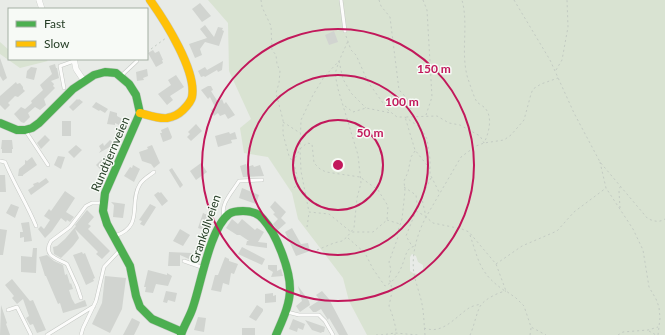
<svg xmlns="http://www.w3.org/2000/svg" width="665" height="335" viewBox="0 0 665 335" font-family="Lato,sans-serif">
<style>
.green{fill:#d9e3d2;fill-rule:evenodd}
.building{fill:#d1d4d0}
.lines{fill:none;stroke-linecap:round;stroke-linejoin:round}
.lane-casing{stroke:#c5c8c4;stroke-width:4}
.street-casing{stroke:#c5c8c4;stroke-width:6}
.fast-casing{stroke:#c5cac4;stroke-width:9}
.slow-casing{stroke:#c5cac4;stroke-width:9}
.path{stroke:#c3cbc3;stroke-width:1;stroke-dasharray:2 3;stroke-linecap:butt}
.lane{stroke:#fcfcfb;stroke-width:3}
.street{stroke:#fcfcfb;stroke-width:5.5}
.fast{stroke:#4caf50;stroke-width:8}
.slow{stroke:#ffc107;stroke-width:8}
.ring{fill:none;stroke:#c2185b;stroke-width:2}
.labels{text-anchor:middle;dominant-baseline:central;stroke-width:3;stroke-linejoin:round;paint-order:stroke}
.street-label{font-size:12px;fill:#263e26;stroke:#f7faf6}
.centre{fill:#c2185b;stroke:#f7faf6;stroke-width:2}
.ring-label{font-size:12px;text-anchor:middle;font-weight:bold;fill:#c2185b;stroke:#f7faf6;stroke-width:3;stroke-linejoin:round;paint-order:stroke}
</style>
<rect width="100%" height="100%" fill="#e8ebe7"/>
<path class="green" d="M 208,0 L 665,0 L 665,335 L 367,335 L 349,301 L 343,278 L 298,219 L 292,193 L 268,157 L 244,153 L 240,128 L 251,119 L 229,71 L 228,23 ZM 412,254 L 416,256 L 418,262 L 423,265 L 423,269 L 418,274 L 413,273 L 410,271 L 410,257 Z
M 0,42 L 9,50 L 9,59 L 45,59 L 48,61 L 20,68 L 0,54 Z"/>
<path class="building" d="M 200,3 L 211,16 L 202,22 L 192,9 Z
M 205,25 L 214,37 L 218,27 L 223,28 L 222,30 L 224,31 L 219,46 L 205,42 L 200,49 L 202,55 L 195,58 L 189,44 L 207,38 L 200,29 Z
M 334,31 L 338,42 L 329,45 L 325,35 Z
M 153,50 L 155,53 L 159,51 L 163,60 L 162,60 L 163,63 L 156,67 L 148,53 Z
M 0,58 L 7,78 L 3,81 L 0,76 Z
M 223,61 L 222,70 L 218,72 L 217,70 L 205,77 L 204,76 L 201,77 L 198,71 L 205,67 L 207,70 Z
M 55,64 L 56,68 L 57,68 L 59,78 L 51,81 L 54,84 L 53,86 L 55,88 L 44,99 L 46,105 L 40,110 L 35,107 L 28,113 L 30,117 L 24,123 L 21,122 L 14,114 L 21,107 L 25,109 L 32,103 L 31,101 L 43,90 L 40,85 L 52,74 L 49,66 Z
M 31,67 L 37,68 L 34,80 L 26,78 L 27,71 Z
M 147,69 L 148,76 L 143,78 L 144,80 L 137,81 L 136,72 Z
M 176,75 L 184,87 L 170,96 L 173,100 L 167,105 L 158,94 L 171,85 L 168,80 Z
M 16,82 L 17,84 L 20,83 L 23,87 L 23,89 L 25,91 L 18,97 L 15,96 L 8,103 L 10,105 L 5,110 L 0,105 L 0,96 Z
M 208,86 L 211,86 L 213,90 L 211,91 L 218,102 L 222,99 L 224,104 L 226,102 L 235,115 L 228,119 L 225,114 L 220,116 L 218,113 L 214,116 L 211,110 L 215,107 L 210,97 L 208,99 L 201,90 Z
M 77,99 L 78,100 L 79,99 L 83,102 L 73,111 L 69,107 Z
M 96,102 L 108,109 L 105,113 L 100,110 L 99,111 L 92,107 Z
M 110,111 L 117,113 L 117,116 L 126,121 L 123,127 L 115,123 L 115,125 L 107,124 Z
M 62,121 L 71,121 L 71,136 L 62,136 Z
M 196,124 L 202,131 L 191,141 L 187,137 L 190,134 L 188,132 Z
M 168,127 L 172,137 L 171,139 L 163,142 L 160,133 L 162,133 L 161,130 Z
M 229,132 L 230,134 L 235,132 L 237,139 L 231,140 L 232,143 L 218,147 L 215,136 Z
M 45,135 L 50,140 L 41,149 L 37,143 Z
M 2,140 L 12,140 L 13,149 L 12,149 L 12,153 L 2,153 L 2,149 L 1,149 Z
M 110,140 L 115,144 L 99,153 L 101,150 L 99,146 L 103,143 L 104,146 Z
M 76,145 L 82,150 L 74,158 L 68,152 Z
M 152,145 L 160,163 L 154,168 L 151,164 L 142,161 L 139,152 L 148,149 L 147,147 Z
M 58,156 L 65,157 L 61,169 L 54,165 Z
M 105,156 L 111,161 L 105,165 L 107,166 L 102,171 L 96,165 Z
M 32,157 L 37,165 L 23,175 L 23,176 L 18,176 L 19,169 L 25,164 L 25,160 L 27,161 Z
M 201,163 L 207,172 L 196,180 L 190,171 Z
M 246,164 L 247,167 L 253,165 L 254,167 L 260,165 L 264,176 L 243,177 L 240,166 Z
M 133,165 L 140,169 L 134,182 L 124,176 L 130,167 L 132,168 Z
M 172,168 L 183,185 L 180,188 L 169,170 Z
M 0,175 L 5,175 L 6,192 L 0,192 Z
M 46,178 L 49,182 L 31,195 L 28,190 L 34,186 L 33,184 L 38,182 L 39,183 Z
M 242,188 L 259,195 L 256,204 L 239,198 Z
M 65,191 L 75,198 L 66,212 L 74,217 L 70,222 L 67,220 L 66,222 L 61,218 L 52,231 L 45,238 L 38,229 L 41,226 L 44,229 L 50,220 L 44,216 L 49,209 L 51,211 Z
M 158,192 L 160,193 L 161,192 L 168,201 L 162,206 L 154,195 Z
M 275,201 L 286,212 L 281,218 L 286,223 L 277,231 L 273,224 L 278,219 L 273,214 L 275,213 L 270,207 Z
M 111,202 L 125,204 L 123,218 L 113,217 L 114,205 Z
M 11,204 L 19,207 L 15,218 L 6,213 Z
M 150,204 L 156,207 L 144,226 L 140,224 L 142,221 L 139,220 Z
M 87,210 L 94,217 L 88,224 L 91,226 L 88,229 L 110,251 L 102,259 L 96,254 L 98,252 L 75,229 L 79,238 L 73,246 L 61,258 L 54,254 L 53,247 L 57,246 L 65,239 L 76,226 L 75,225 Z
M 203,213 L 212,217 L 207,229 L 210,230 L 208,235 L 203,233 L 204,230 L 198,228 Z
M 232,219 L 238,224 L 242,219 L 255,230 L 257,228 L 264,232 L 258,242 L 267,243 L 267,248 L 246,245 L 247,241 L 249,241 L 240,235 L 237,235 L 226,228 Z
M 29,222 L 32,241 L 24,242 L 24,237 L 20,238 L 20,232 L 23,232 L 21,223 Z
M 292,228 L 301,244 L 308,243 L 310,251 L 296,256 L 285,232 Z
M 0,229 L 7,230 L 3,255 L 0,255 Z
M 180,229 L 190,235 L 183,246 L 173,241 Z
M 242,247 L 265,259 L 262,265 L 238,254 Z
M 33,248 L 37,248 L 36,273 L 21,272 L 21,256 L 32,257 Z
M 82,252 L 83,254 L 85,253 L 95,278 L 93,279 L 94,281 L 86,285 L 73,255 Z
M 169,252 L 192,253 L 201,257 L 198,263 L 180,255 L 180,266 L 168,266 Z
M 47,255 L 54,261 L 63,265 L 65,275 L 67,274 L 70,284 L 71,283 L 73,289 L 69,290 L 72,299 L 75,304 L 85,300 L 87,306 L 63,313 L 60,303 L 58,304 L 46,276 L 45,276 L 39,257 Z
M 225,257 L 229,259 L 229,261 L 238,264 L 234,274 L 231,273 L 229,285 L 223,283 L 221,292 L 211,290 L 215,275 L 218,275 Z
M 268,265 L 277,265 L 277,271 L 281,269 L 283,276 L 271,277 L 273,272 L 268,269 Z
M 148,270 L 167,275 L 167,273 L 172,276 L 168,286 L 156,284 L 153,293 L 145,292 L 146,287 L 144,287 Z
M 105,276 L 126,278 L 122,309 L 110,333 L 92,324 L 102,303 Z
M 12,279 L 30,301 L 33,300 L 46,330 L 37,333 L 33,324 L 30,325 L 26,318 L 29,316 L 23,299 L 17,304 L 12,298 L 14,296 L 5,285 Z
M 298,286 L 309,301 L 310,305 L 300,312 L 296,306 L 302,301 Z
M 166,291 L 177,293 L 175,302 L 168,300 L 167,303 L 163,302 Z
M 322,291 L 329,299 L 348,335 L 339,335 L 329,318 L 328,320 L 321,309 L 316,312 L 313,312 L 309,307 L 320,300 L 316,295 Z
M 273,293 L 273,296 L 276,295 L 276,302 L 265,303 L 265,294 Z
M 1,305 L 7,323 L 6,324 L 10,335 L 0,335 Z
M 257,305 L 263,309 L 263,311 L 256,321 L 249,317 Z
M 198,317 L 206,318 L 204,332 L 194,330 Z
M 132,318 L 140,322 L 139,325 L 134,335 L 123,335 Z
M 293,319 L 305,324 L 303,330 L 298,328 L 297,332 L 289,329 Z
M 305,320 L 325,327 L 324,332 L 322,332 L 321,333 L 312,330 Z
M 242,328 L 255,328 L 255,335 L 242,335 Z"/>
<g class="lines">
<defs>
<path id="lane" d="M 341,0 L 345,31
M 121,76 L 137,61
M 64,88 L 60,66 L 74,61
M 25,130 L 48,165
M 0,161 L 5,162 C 14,184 27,204 36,226
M 225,218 C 218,206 233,191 239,181 L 262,180
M 115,236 C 145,226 128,203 140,184 C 143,179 150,175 154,172
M 184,261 L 204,268
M 81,298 L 77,286 L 67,264 C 58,259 42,256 51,241 L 70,227 L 86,206 L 92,203 L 103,203
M 8,310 L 17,307 L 31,335
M 287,312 L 299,315 L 319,315 L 325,321 L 333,335
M 47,335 L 94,306
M 81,335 L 83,328 L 96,301 L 104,267 L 120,250"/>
<path id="street" d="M 39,0 L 42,9
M 74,59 L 76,69 L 84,81"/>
<path id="fast" d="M 0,123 L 17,130 L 25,130 L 32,128 L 39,123 L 73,89 L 94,75 L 105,72 L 116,73 L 129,84 L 136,95 L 140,113 L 105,193 L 103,211 L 107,224 L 130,266 L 136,296 L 140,307 L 152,319 L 182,332
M 181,335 C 184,325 190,317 193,307 C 201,284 210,228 229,214 C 233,211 239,211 243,211 C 250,211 258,213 263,219 C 276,233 290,269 290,289 C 290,305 282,321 276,335"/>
<path id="slow" d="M 140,113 C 148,115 158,119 167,118 C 173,117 179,114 183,110 C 187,106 191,102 192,97 C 197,71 165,21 150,0"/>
</defs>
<use href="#lane" class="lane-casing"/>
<use href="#street" class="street-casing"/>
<use href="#fast" class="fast-casing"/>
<use href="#slow" class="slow-casing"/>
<path class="path" d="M 261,0 L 262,7 L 271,26 L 272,50 L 276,55 L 277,64 L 280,71 L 279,83 L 276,93 L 283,120 L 283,134 L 289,156 L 294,164 L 297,176 L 297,185 L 292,190
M 379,0 L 381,6 L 390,17 L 399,90 C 407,97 412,106 412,117
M 423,0 L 427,10 L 432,97 L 426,115
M 514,0 L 550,60 L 574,113 L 600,162 L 648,219 C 655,221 658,223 665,219
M 346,36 L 351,50 L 356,55 L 368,82 L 388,110 L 397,117 L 405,117 L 421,128 L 427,139 L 430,159 L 430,174 L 439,192
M 147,52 L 166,38
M 339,61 L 343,79 L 351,93 L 366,108
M 556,70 L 562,60 L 568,27 L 567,0
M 345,106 L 353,112 L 366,108 L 391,113
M 283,122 L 300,133
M 415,151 L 411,157 L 408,172 L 404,181 L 405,191 L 402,219 L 397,234 L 398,237 L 389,262 L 391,270 L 389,278 L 391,284 L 392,292 L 389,306 L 393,317 L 396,329 L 395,333 L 418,335
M 293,162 L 300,149 L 307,143 L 312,144 L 314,163 L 320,169 L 326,172 L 360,177 L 378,190 L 388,206 L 387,220 L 373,232 L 351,232 L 329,214 L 309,212 L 301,171 L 300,149 L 301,120 L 313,95 L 324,77 L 339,61
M 600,162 L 606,188 L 633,229 L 643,250 L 649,287 L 656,299 L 659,307 L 660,318 L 658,335
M 430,169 L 415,150 L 405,117 L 437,116 L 449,123 L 460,125 L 480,136 L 484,143 C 489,133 493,117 485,108 C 483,106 479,104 477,102 C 474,98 470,84 468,79 C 460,53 469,26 462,0
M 431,178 L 425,190 L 422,199 L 426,217 L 433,223 L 462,229 L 469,232 L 496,264 L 506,291 L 516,298 L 524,306 L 531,327 L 546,335
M 404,187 L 416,195 L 417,204 L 416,211 L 406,236 L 412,246
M 620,208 L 619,191 L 620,187
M 416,211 L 425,216
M 387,220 L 400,224
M 307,227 L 309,213
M 470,235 C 479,262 480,274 505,291
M 348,238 L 365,253 L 373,269 L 385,286 C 394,282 400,272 403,263 C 406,256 406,247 416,246
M 317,250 L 334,243 L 342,241 L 347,237 L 354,228 L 357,198 L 361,183 L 358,155 L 338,89 L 335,74 L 339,61 L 348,41
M 496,264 L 522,246 L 557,231 L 574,212 L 606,188
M 424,328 C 443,335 455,317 469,308 C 472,306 477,305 481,304
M 649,331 L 656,335
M 376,335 L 378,335
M 381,335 L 395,333 L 395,335
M 425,335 C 424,325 424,314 422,304 C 420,294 416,284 414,274 C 411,255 417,234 426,217 L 461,157 L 476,146 L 484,143 L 504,140 L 511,135 L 524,120 L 531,94 L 533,89 L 541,84 L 558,78
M 470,335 C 474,327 477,310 481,305 C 485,299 499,292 506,291
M 530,335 L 531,328
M 618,335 L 623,332 L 648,330 L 658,327"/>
<use href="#lane" class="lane"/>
<use href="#street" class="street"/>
<use href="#fast" class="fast"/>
<use href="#slow" class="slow"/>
</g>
<g class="ring">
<circle cx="338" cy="165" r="45"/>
<circle cx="338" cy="165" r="90"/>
<circle cx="338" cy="165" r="136"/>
</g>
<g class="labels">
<g class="street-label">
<text transform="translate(110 154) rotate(-67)">Rundtjernveien</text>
<text transform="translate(205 229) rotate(-71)">Grankollveien</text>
</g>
</g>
<circle cx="338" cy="165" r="6" class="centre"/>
<g class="ring-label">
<text x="434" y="73">150 m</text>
<text x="402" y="106">100 m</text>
<text x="370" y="137">50 m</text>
</g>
<rect x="8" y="8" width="140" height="52" fill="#f7faf6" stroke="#a3afa3"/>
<rect x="16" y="21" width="20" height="6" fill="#4caf50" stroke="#a3afa3"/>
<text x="44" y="28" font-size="12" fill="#263e26">Fast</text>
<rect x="16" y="41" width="20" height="6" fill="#ffc107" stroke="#a3afa3"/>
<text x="44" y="48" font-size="12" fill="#263e26">Slow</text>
</svg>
